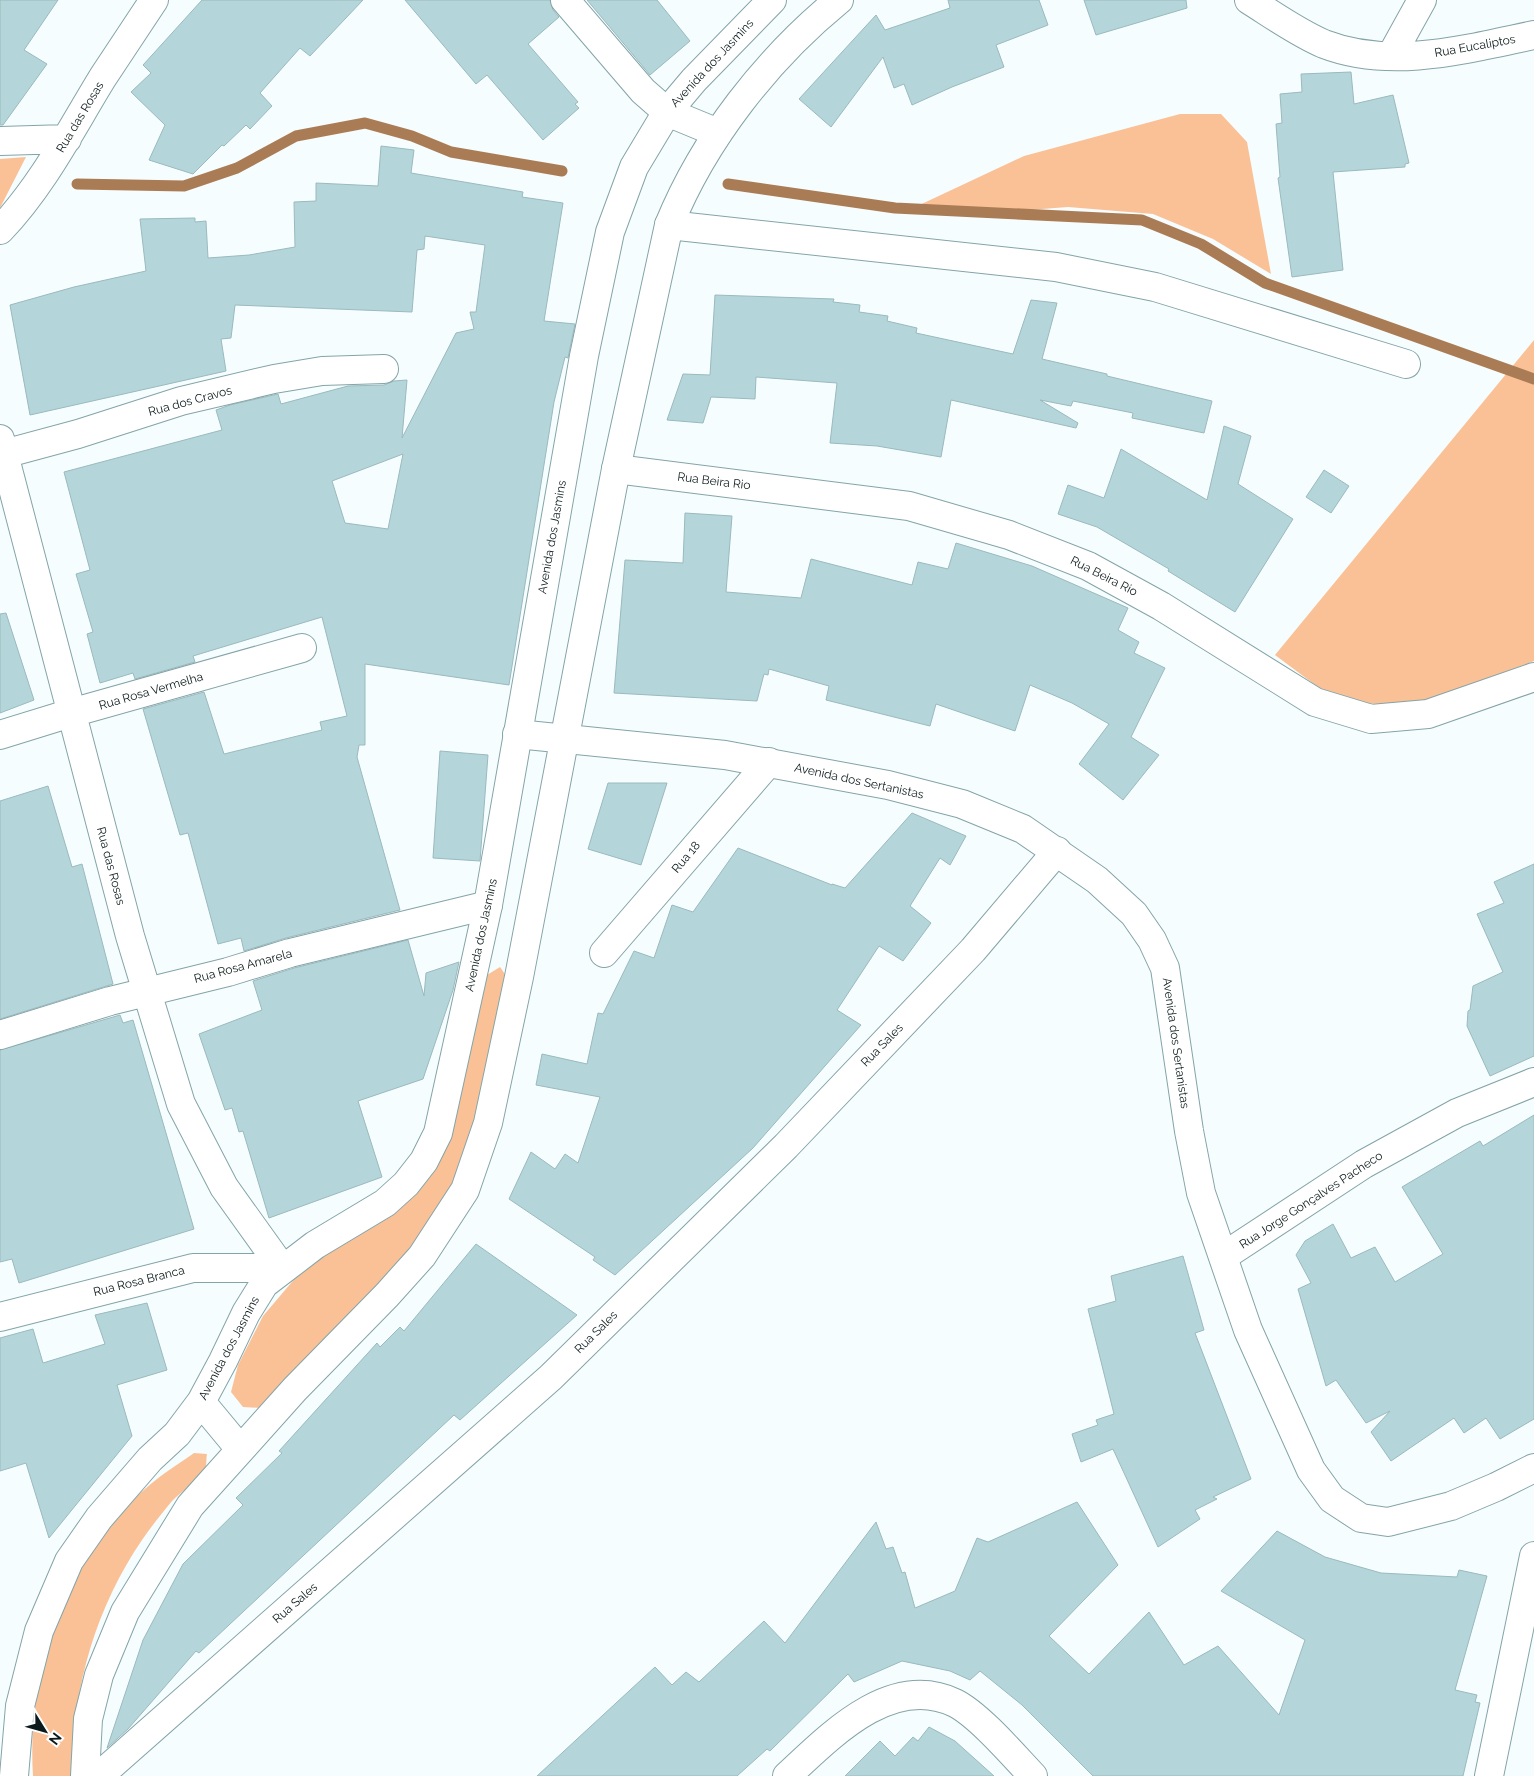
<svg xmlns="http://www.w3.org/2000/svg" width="1534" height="1776" viewBox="0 0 1534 1776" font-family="Raleway,sans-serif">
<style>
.green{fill:#fac197}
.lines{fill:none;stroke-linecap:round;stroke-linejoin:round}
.stream{stroke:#aa7c55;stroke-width:11}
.building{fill:#b4d5d9;stroke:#9ababe;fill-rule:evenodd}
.minor-casing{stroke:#84a4a8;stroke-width:30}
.tertiary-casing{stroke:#84a4a8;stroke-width:30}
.secondary-casing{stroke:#84a4a8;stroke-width:30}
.minor{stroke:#fff;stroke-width:28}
.tertiary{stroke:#fff;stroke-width:28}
.secondary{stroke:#fff;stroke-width:28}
.labels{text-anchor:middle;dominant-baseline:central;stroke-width:4;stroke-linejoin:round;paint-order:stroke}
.street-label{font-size:12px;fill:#0d1a1b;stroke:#fff}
</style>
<rect width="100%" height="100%" fill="#f6fdfe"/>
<path class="green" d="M 1180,114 L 1221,114 L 1247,142 L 1271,274 L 1213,239 L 1153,214 L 1068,207 L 992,213 L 911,209 L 1024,156 Z
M 26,157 L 0,208 L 0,159 Z
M 1534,340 L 1534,661 L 1425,706 L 1338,702 L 1275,655 Z
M 500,967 L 507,977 L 481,1118 L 459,1180 L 417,1242 L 380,1286 L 261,1408 L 243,1407 L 231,1392 L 238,1365 L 263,1316 L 297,1276 L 448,1134 L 487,975 Z
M 194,1453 L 207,1454 C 206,1458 207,1465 205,1469 C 198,1481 182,1491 172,1501 C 162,1513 151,1527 142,1540 C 95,1609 71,1692 73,1776 L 33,1776 C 26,1667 69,1548 157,1479 C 168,1470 182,1462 194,1453 Z"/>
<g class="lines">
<path class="stream" d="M 77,184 L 184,186 L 237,168 L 296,136 L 365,123 L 412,136 L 451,152 L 562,171
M 728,184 L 895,208 L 1142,220 L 1201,244 L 1265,283 L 1534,379"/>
</g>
<path class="building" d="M 0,0 L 58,0 L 24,50 L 47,64 L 3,125 L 0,125 Z
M 202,0 L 363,0 L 310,56 L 300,48 L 260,93 L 272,106 L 250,129 L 246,125 L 224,146 L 222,145 L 193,174 L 149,160 L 165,125 L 131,92 L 151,73 L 143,65 Z
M 405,0 L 550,0 L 553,10 L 559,17 L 528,44 L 578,102 L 575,104 L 579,108 L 543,140 L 487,75 L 476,84 Z
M 587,0 L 657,0 L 690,41 L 650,75 Z
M 948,0 L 1039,0 L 1048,25 L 996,45 L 1004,67 L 952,87 L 912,105 L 904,84 L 894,88 L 883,57 L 831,127 L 799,99 L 876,15 L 885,30 L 950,8 Z
M 1084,0 L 1186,0 L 1187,8 L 1096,35 Z
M 1351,72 L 1354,104 L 1393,95 L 1409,163 L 1405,164 L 1405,167 L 1333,172 L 1343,270 L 1292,277 L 1278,178 L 1280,177 L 1276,124 L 1282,123 L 1280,94 L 1302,92 L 1301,74 Z
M 381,146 L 414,150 L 411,173 L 523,192 L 522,197 L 563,203 L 544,321 L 575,324 L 568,358 L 565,357 L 554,402 L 509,685 L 365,664 L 365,745 L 359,745 L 357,757 L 400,910 L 286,938 L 244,951 L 241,938 L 218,944 L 188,833 L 180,835 L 143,709 L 204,692 L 224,754 L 322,730 L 320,722 L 347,716 L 322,617 L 193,656 L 195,662 L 135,679 L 133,673 L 100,683 L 87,634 L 93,632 L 76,574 L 90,570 L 64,472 L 222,430 L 216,410 L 230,405 L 278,394 L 281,404 L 348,386 L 384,385 L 394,381 L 407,380 L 402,438 L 456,333 L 474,329 L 470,312 L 476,312 L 485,245 L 425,236 L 424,249 L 417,250 L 412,312 L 235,305 L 231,338 L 221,339 L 226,371 L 30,415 L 10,305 L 74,287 L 146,271 L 140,219 L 195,218 L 195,222 L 206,221 L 208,258 L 249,255 L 295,247 L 294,202 L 316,201 L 316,183 L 378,186 ZM 403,454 L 388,529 L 345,523 L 332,481 Z
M 715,295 L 834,299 L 833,302 L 860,305 L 859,312 L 888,316 L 887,321 L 917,328 L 916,333 L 1013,354 L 1031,300 L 1057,303 L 1042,359 L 1107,374 L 1107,376 L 1212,401 L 1204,433 L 1132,418 L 1133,413 L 1073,401 L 1071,406 L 1040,400 L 1078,423 L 1076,428 L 951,400 L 941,457 L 877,446 L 830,443 L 837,383 L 756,377 L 755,399 L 711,397 L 703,423 L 667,420 L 683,374 L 710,375 Z
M 1224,426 L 1251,436 L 1238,484 L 1293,519 L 1235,612 L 1168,571 L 1169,569 L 1097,527 L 1058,514 L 1068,485 L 1104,498 L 1121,449 L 1207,500 Z
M 1324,470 L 1349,486 L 1331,513 L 1306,497 Z
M 685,513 L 732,516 L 726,592 L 801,598 L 811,559 L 912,585 L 918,562 L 948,569 L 956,543 L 1032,566 L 1128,608 L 1118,630 L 1139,642 L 1134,653 L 1165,668 L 1131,737 L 1159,755 L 1123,800 L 1079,764 L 1109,724 L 1072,703 L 1030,685 L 1015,731 L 936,704 L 930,726 L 826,700 L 829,686 L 769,669 L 768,675 L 764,674 L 757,701 L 614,693 L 625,560 L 683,563 Z
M 6,613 L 34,700 L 0,713 L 0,614 Z
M 440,751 L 488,755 L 480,861 L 433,858 Z
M 608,783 L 667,783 L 641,865 L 588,849 Z
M 48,786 L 72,867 L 82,864 L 113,984 L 0,1019 L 0,801 Z
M 912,813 L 966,836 L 950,865 L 940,858 L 910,906 L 931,923 L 903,961 L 879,946 L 837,1010 L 861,1025 L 753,1148 L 615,1275 L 593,1260 L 595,1257 L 509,1199 L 531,1152 L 555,1169 L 565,1154 L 578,1163 L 600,1097 L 536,1085 L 542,1054 L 587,1064 L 598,1013 L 603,1014 L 634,951 L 654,958 L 672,905 L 693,912 L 738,848 L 832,885 L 832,884 L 845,888 Z
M 1534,864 L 1534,1056 L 1490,1076 L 1467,1026 L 1468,1011 L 1470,1010 L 1473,986 L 1503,972 L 1477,914 L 1504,903 L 1494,882 Z
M 408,940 L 424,996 L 426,973 L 459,962 L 453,990 L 423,1079 L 358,1101 L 382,1177 L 269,1218 L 243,1131 L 239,1132 L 232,1108 L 225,1110 L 199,1034 L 262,1010 L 253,981 L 294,968 Z
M 120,1015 L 123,1023 L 133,1020 L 194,1229 L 19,1283 L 12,1259 L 0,1262 L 0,1050 Z
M 1534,1115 L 1534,1419 L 1500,1439 L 1486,1418 L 1464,1433 L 1454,1418 L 1391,1461 L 1371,1432 L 1390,1411 L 1366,1423 L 1336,1380 L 1326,1386 L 1298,1289 L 1311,1283 L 1296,1255 L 1305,1241 L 1333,1224 L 1351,1258 L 1375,1247 L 1395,1282 L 1443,1254 L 1402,1187 L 1480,1141 L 1483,1146 Z
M 476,1244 L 577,1315 L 460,1420 L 454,1415 L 199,1653 L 196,1651 L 128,1729 L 107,1748 L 143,1640 L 183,1564 L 243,1505 L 236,1498 L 282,1453 L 279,1451 L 377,1343 L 380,1347 L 400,1327 L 404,1331 Z
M 1183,1256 L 1204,1330 L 1195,1333 L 1251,1479 L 1213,1497 L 1217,1499 L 1195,1510 L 1200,1519 L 1158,1547 L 1113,1449 L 1081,1462 L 1072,1434 L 1098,1425 L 1096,1420 L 1114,1414 L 1088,1309 L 1116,1301 L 1111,1276 Z
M 147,1303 L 167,1370 L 117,1385 L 132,1436 L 49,1538 L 26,1463 L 0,1471 L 0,1338 L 33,1329 L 43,1363 L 105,1344 L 95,1315 Z
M 1077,1502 L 1118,1565 L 1049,1636 L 1089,1674 L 1149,1612 L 1184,1665 L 1218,1646 L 1279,1715 L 1305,1640 L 1221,1591 L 1277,1531 L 1325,1557 L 1381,1573 L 1457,1577 L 1459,1570 L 1487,1576 L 1455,1690 L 1477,1695 L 1475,1702 L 1480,1703 L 1463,1776 L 1093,1776 L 1022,1705 L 980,1671 L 970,1680 L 950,1671 L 902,1661 L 854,1682 L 848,1674 L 770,1751 L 767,1749 L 737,1776 L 537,1776 L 655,1667 L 672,1685 L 686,1672 L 699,1682 L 764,1621 L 785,1643 L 876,1522 L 886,1549 L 893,1547 L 902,1573 L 905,1572 L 915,1608 L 955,1591 L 977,1538 L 988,1542 Z
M 929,1727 L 955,1741 L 994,1776 L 845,1776 L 880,1741 L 895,1756 L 913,1737 L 918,1741 Z"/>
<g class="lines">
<defs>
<path id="minor" d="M 565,0 L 643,91 L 667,112 L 718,133
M 1249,0 C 1273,15 1298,33 1324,44 C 1391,70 1467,49 1534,35
M 1391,56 L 1422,0
M 0,141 L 67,139
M 669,225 L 1056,267 L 1155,287 L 1406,364
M 0,230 C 43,185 71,129 103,77 C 120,51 137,26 154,0
M 0,439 L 130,936 L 181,1104 L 224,1187 L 282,1268
M 0,455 L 78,434 L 181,401 L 274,379 L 322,371 L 384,369
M 616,469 L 909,506 L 1009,535 L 1088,566 L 1161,606 L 1315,702 L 1371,719 L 1428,714 L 1534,677
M 0,735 L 71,713 L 302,648
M 604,953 L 769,762
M 0,1035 L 110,1001 L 228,972 L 290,953 L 488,905
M 1224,1256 L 1364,1164 L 1457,1113 L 1534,1082
M 0,1317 L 193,1268 L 282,1268
M 99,1776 L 551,1377 L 786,1146 L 973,950 L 1057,851
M 787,1776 C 830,1736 891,1672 955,1703 C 979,1715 1014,1756 1033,1776
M 1489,1776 L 1534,1556"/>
<path id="tertiary" d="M 517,734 L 725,755 L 888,785 L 962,804 L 1023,829 L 1097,880 L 1134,914 L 1152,940 L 1165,968 L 1189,1131 L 1201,1193 L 1248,1330 L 1311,1470 L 1332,1499 L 1361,1518 L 1388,1522 L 1451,1506 L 1496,1487 L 1534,1468"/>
<path id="secondary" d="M 201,1402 L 240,1449
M 14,1776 L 20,1706 L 39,1631 L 69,1561 L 99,1518 L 150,1459 L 177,1434 L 201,1402 L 223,1361 L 246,1313 L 264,1284 L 315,1245 L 385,1203 L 406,1184 L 424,1161 L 438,1133 L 488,905 L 584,356 L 610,232 L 634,167 L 667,112 L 694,80 L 772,0
M 85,1776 L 88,1719 L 99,1675 L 125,1612 L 190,1506 L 295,1389 L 387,1295 L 422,1256 L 465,1190 L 488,1123 L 519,977 L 616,469 L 669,225 C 704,139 767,59 839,0"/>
</defs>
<use href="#minor" class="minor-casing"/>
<use href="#tertiary" class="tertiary-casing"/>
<use href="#secondary" class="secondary-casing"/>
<use href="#minor" class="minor"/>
<use href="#tertiary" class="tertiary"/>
<use href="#secondary" class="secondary"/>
</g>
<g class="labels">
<g class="street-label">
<text transform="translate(1475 46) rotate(-10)">Rua Eucaliptos</text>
<text transform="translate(712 63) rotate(-47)">Avenida dos Jasmins</text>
<text transform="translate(80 117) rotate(-59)">Rua das Rosas</text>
<text transform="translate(190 401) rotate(-15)">Rua dos Cravos</text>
<text transform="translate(714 481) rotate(7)">Rua Beira Rio</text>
<text transform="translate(552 537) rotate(-80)">Avenida dos Jasmins</text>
<text transform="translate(1104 576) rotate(27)">Rua Beira Rio</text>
<text transform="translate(151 691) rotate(-16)">Rua Rosa Vermelha</text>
<text transform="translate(859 781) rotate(12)">Avenida dos Sertanistas</text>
<text transform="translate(686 857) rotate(-50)">Rua 18</text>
<text transform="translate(111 866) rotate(75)">Rua das Rosas</text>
<text transform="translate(481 935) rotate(-78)">Avenida dos Jasmins</text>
<text transform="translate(243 966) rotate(-15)">Rua Rosa Amarela</text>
<text transform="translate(1176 1043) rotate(82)">Avenida dos Sertanistas</text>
<text transform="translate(882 1045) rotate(-46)">Rua Sales</text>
<text transform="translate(1311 1200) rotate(-33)">Rua Jorge Gonçalves Pacheco</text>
<text transform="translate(139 1281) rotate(-14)">Rua Rosa Branca</text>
<text transform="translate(596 1332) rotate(-45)">Rua Sales</text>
<text transform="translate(229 1348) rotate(-62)">Avenida dos Jasmins</text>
<text transform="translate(295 1603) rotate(-41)">Rua Sales</text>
</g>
</g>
<g transform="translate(45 1731) rotate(127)" stroke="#ffffff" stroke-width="4" paint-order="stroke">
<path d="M0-4L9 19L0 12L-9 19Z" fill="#0d1a1b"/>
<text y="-8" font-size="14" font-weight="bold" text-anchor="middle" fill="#0d1a1b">N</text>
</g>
</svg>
